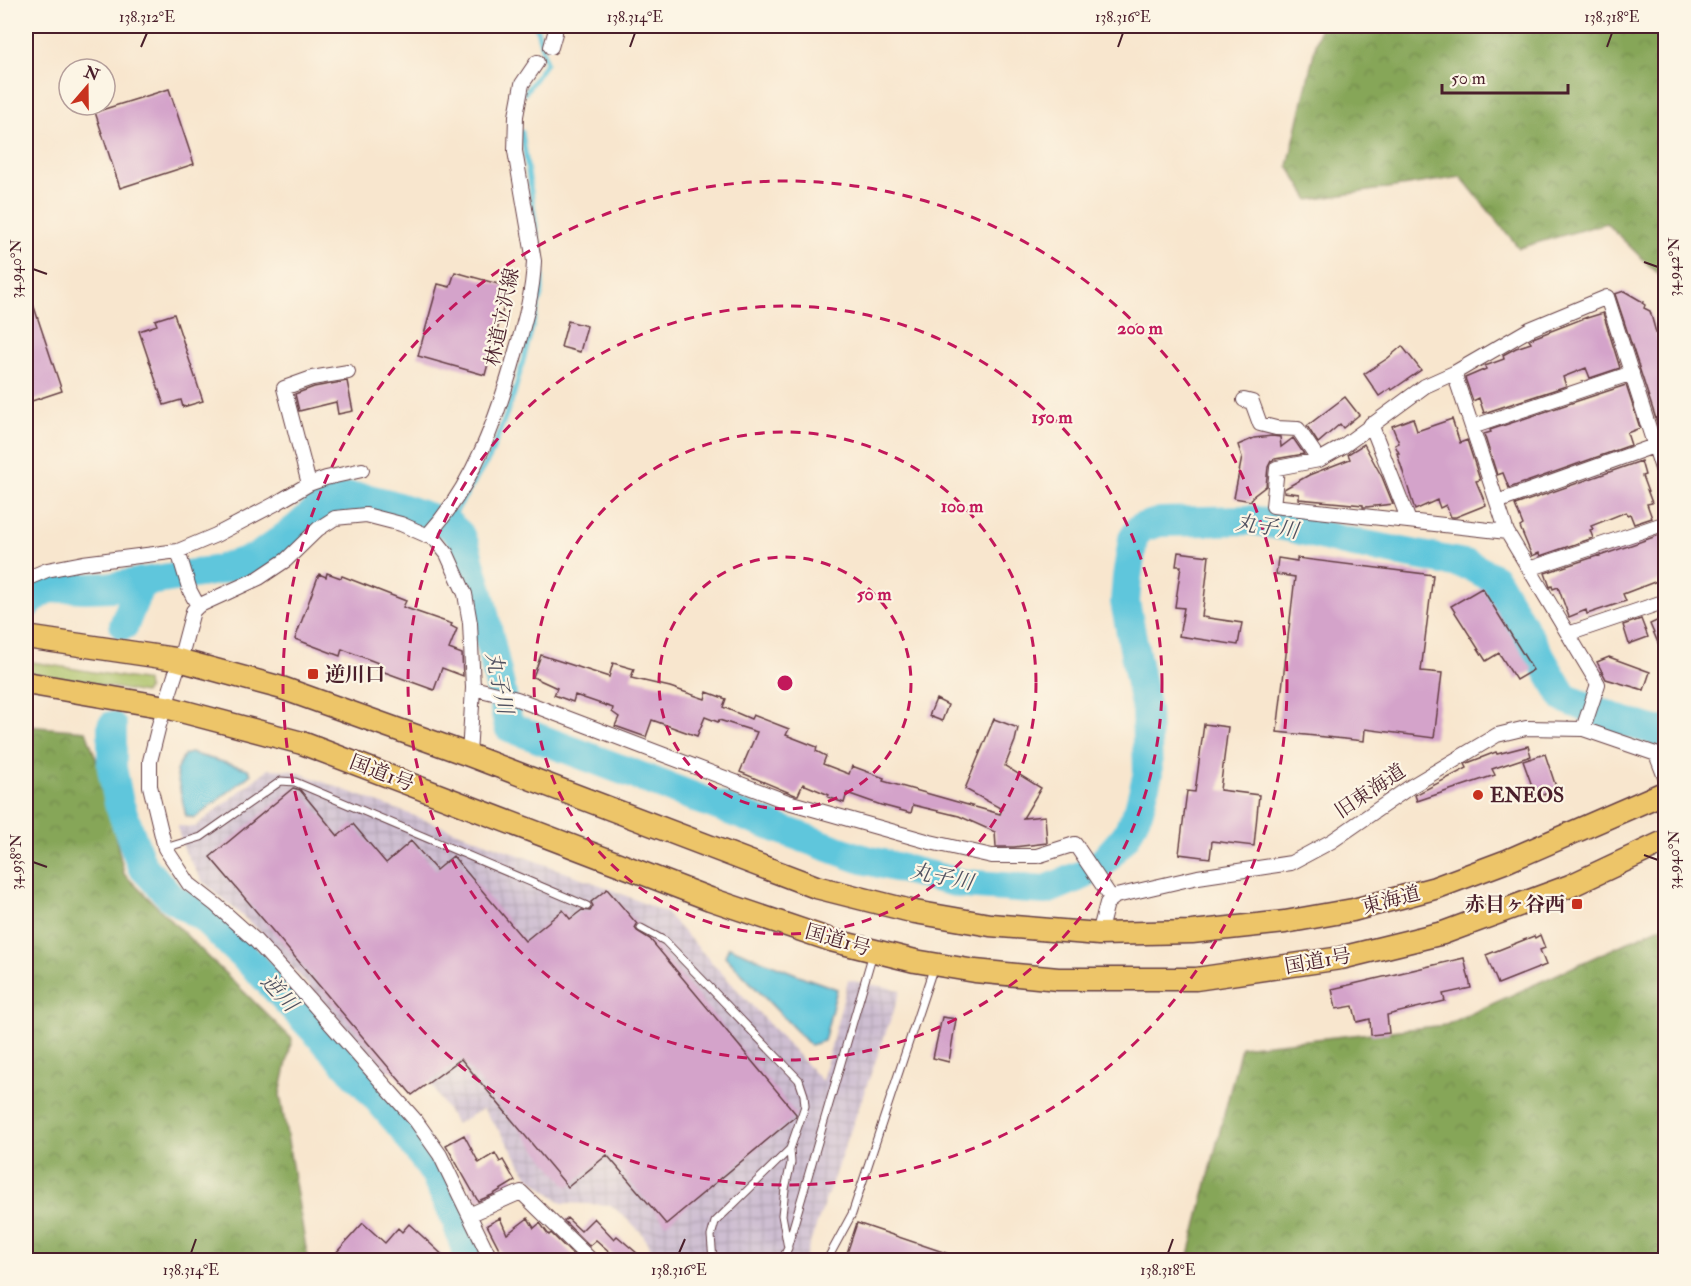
<svg xmlns="http://www.w3.org/2000/svg" width="1691" height="1286" viewBox="0 0 1691 1286" font-family="'IM FELL Double Pica','Noto Serif JP',serif">
<style>
.industrial{fill:url(#industrial-grid)}
.green{fill:#a8bf63;stroke:#796f47;stroke-width:1.5}
.forest{fill:url(#forest-crowns);stroke:#686242;stroke-width:1.5}
.water{fill:#5fc6dc;stroke:#547284;stroke-width:1.5}
.lines{fill:none;stroke-linecap:round;stroke-linejoin:round}
.stream{stroke:#5fc6dc;stroke-width:5}
.river{stroke:#5fc6dc;stroke-width:30}
.building{fill:#d4a3ca}
.service-casing{stroke:#643d43;stroke-width:9}
.minor-casing{stroke:#643d43;stroke-width:16}
.trunk-casing{stroke:#643d43;stroke-width:25}
.service{stroke:#fff;stroke-width:7}
.minor{stroke:#fff;stroke-width:14}
.trunk{stroke:#edc569;stroke-width:22}
.ticks{fill:none;stroke:#4a1f2b;stroke-width:2}
.ring{fill:none;stroke:#c2185b;stroke-width:3;stroke-dasharray:10 8}
.poi-dot{fill:#c8321e;stroke:#fcf5e5;stroke-width:2}
.labels{text-anchor:middle;dominant-baseline:central;stroke-width:4.5;stroke-linejoin:round;paint-order:stroke}
.street-label{font-size:20px;fill:#4a1f2b;stroke:#fcf5e5}
.poi-label{font-size:20px;font-weight:bold;fill:#4a1f2b;stroke:#fcf5e5;text-anchor:start}
.water-label{font-size:21px;font-style:italic;fill:#505160;stroke:#fcf5e5}
.centre{fill:#c2185b;stroke:#fcf5e5;stroke-width:3}
.ring-label{font-size:18px;text-anchor:middle;font-weight:bold;fill:#c2185b;stroke:#fcf5e5;stroke-width:4.5;stroke-linejoin:round;paint-order:stroke}
.neatline{fill:none;stroke:#4a1f2b;stroke-width:2}
.ticks-label{font-size:15px;text-anchor:middle;fill:#4a1f2b}
</style>
<defs>
<pattern id="industrial-grid" width="8" height="8" patternUnits="userSpaceOnUse" patternTransform="scale(1.5)"><rect width="8" height="8" fill="#cebed1"/><path d="M0 4h8M4 0v8" fill="none" stroke="#b2a3b4"/></pattern>
<pattern id="forest-crowns" width="20" height="18" patternUnits="userSpaceOnUse" patternTransform="scale(1.5)"><rect width="20" height="18" fill="#86a659"/><path d="M2 6a3 3 0 1 1 6 0M12 15a3 3 0 1 1 6 0" fill="none" stroke="#70874a"/></pattern>
</defs>
<rect width="100%" height="100%" fill="#fcf5e5"/>
<filter id="ink" filterUnits="userSpaceOnUse"><feTurbulence type="fractalNoise" baseFrequency=".0167" numOctaves="2"/><feDisplacementMap in="SourceGraphic" scale="12" xChannelSelector="R" yChannelSelector="G"/><feConvolveMatrix kernelMatrix="1 2 1 2 8 2 1 2 1" color-interpolation-filters="sRGB"/></filter>
<filter id="wash" filterUnits="userSpaceOnUse"><feTurbulence type="fractalNoise" baseFrequency=".008" numOctaves="4" result="noise"/><feDisplacementMap in="SourceGraphic" scale="24" xChannelSelector="R" yChannelSelector="G"/><feGaussianBlur stdDeviation="1.35" result="paint"/><feColorMatrix in="noise" values="0 0 0 0 0 0 0 0 0 0 0 0 0 0 0 0 0 1.4 0 .05"/><feComposite in="paint" operator="in"/></filter>
<g filter="url(#wash)">
<rect width="100%" height="100%" fill="#f8e6ce"/>
<path class="industrial" d="M 268,769 L 291,770 L 608,888 L 666,913 L 822,1081 L 848,980 L 901,990 L 804,1260 L 663,1260 L 656,1257 L 641,1232 L 611,1205 L 562,1203 L 527,1175 L 503,1136 L 483,1109 L 456,1124 L 413,1056 L 385,1073 L 261,932 L 202,881 L 184,850 L 177,826 L 195,827 Z"/>
<path class="green" d="M 26,661 L 142,680 L 147,682 L 148,689 L 144,693 L 26,672 Z"/>
<path class="forest" d="M 1320,26 L 1665,26 L 1665,281 L 1606,223 L 1519,248 L 1461,177 L 1309,200 L 1288,166 Z
M 26,726 L 86,731 L 102,775 L 124,874 L 292,1039 L 280,1094 L 308,1260 L 26,1260 Z
M 1665,925 L 1665,1260 L 1193,1260 L 1189,1255 L 1241,1047 L 1446,1025 Z"/>
<path class="water" d="M 190,753 L 248,769 L 251,774 L 195,818 L 186,816 L 176,771 L 184,755 Z
M 729,947 L 806,978 L 837,989 L 824,1041 L 810,1045 L 725,956 Z"/>
<g class="lines">
<path class="stream" d="M 525,93 L 546,63 L 536,26
M 448,524 L 490,457 L 514,394 L 542,291 L 542,264 L 522,132"/>
<path class="river" d="M 26,605 L 45,589 L 71,587 L 85,588 L 112,587 L 218,570 L 258,557 L 297,528 L 319,508 L 334,501 L 350,497 L 369,499 L 389,504 L 448,524 L 459,534 L 465,546 L 482,605 L 509,727 L 755,820 L 859,858 L 963,884 L 1046,890 L 1085,874 L 1103,862 L 1126,836 L 1139,809 L 1148,773 L 1146,710 L 1125,602 L 1127,577 L 1133,539 L 1140,528 L 1160,522 L 1251,520 L 1289,527 L 1344,541 L 1469,565 L 1495,579 L 1564,698 L 1624,722 L 1657,731 L 1666,731
M 124,625 L 141,582
M 112,726 L 112,768 L 119,803 L 142,866 L 171,897 L 203,917 L 260,972 L 365,1084 L 402,1127 L 435,1174 L 456,1219 L 469,1260"/>
</g>
<g id="blocks">
<path class="building" d="M 169,89 L 194,164 L 120,188 L 95,112 Z
M 455,272 L 509,287 L 485,375 L 418,356 L 438,284 L 450,287 Z
M 28,289 L 62,391 L 26,403 L 26,290 Z
M 1624,291 L 1643,302 L 1642,303 L 1645,305 L 1644,308 L 1650,311 L 1665,365 L 1665,419 L 1657,422 L 1615,294 Z
M 1603,313 L 1620,368 L 1590,378 L 1586,368 L 1563,377 L 1566,386 L 1484,413 L 1479,398 L 1473,401 L 1465,378 L 1486,369 L 1485,366 L 1504,359 L 1503,355 L 1516,348 L 1531,343 L 1529,340 L 1533,338 L 1587,317 L 1587,318 Z
M 174,314 L 203,401 L 183,407 L 181,400 L 164,405 L 139,331 L 157,325 L 155,320 Z
M 568,321 L 587,326 L 580,352 L 561,347 Z
M 1402,346 L 1421,370 L 1392,390 L 1391,388 L 1379,396 L 1364,374 L 1388,358 Z
M 347,381 L 353,411 L 338,414 L 336,402 L 299,411 L 295,394 L 314,387 Z
M 1626,385 L 1640,428 L 1627,433 L 1631,445 L 1509,488 L 1503,473 L 1497,475 L 1484,434 L 1491,432 L 1490,430 Z
M 1345,397 L 1359,415 L 1343,428 L 1340,424 L 1318,443 L 1307,426 Z
M 1413,418 L 1417,431 L 1452,419 L 1460,443 L 1467,440 L 1480,480 L 1476,481 L 1486,505 L 1456,517 L 1451,517 L 1446,505 L 1440,508 L 1437,500 L 1415,510 L 1397,453 L 1399,453 L 1395,445 L 1399,443 L 1392,426 Z
M 1272,436 L 1280,437 L 1281,447 L 1293,438 L 1304,454 L 1275,459 L 1271,461 L 1268,467 L 1266,486 L 1252,497 L 1251,501 L 1234,498 L 1242,457 L 1238,445 L 1254,438 Z
M 1364,444 L 1382,477 L 1393,504 L 1366,507 L 1363,507 L 1363,505 L 1299,499 L 1299,494 L 1284,492 L 1284,489 L 1309,475 L 1350,459 L 1348,454 Z
M 1641,461 L 1645,475 L 1642,476 L 1652,503 L 1647,504 L 1652,518 L 1634,524 L 1630,514 L 1627,515 L 1626,512 L 1591,526 L 1593,529 L 1590,530 L 1593,538 L 1540,556 L 1539,553 L 1532,556 L 1520,527 L 1523,525 L 1515,505 Z
M 1665,533 L 1665,578 L 1623,594 L 1626,601 L 1587,614 L 1586,610 L 1569,617 L 1558,587 L 1553,589 L 1552,586 L 1550,587 L 1545,573 L 1600,555 L 1600,556 Z
M 1178,552 L 1209,556 L 1202,617 L 1242,623 L 1238,645 L 1179,636 L 1184,608 L 1175,607 L 1181,566 L 1176,566 Z
M 1278,558 L 1297,561 L 1297,558 L 1433,575 L 1421,671 L 1442,673 L 1434,738 L 1365,729 L 1364,741 L 1277,732 L 1295,577 L 1276,574 Z
M 327,573 L 341,578 L 342,576 L 406,601 L 403,607 L 452,624 L 451,626 L 457,629 L 449,649 L 462,654 L 463,676 L 442,668 L 434,690 L 376,669 L 378,663 L 342,649 L 340,656 L 295,639 L 319,574 L 326,577 Z
M 1482,588 L 1533,670 L 1516,680 L 1499,653 L 1486,661 L 1451,606 Z
M 1665,617 L 1665,659 L 1650,624 Z
M 1641,619 L 1648,637 L 1629,644 L 1623,625 Z
M 541,655 L 609,677 L 613,663 L 634,669 L 631,678 L 670,687 L 705,699 L 707,692 L 726,699 L 723,707 L 751,719 L 753,715 L 789,729 L 786,735 L 817,747 L 816,751 L 826,756 L 823,764 L 849,774 L 852,766 L 884,778 L 883,781 L 1000,814 L 1002,809 L 965,789 L 994,719 L 1018,728 L 1015,741 L 1005,766 L 1041,788 L 1023,818 L 1045,816 L 1047,843 L 1014,847 L 996,847 L 995,832 L 959,816 L 913,805 L 911,813 L 881,805 L 847,793 L 844,803 L 828,797 L 829,795 L 803,784 L 798,795 L 795,795 L 740,772 L 757,732 L 719,720 L 718,722 L 705,717 L 697,736 L 652,720 L 646,737 L 615,726 L 619,717 L 612,712 L 613,708 L 575,695 L 573,702 L 554,695 L 557,688 L 533,677 Z
M 1609,657 L 1650,672 L 1644,690 L 1606,679 L 1597,662 Z
M 936,699 L 948,705 L 942,721 L 929,716 Z
M 1204,724 L 1228,727 L 1220,790 L 1259,795 L 1254,846 L 1212,841 L 1210,858 L 1179,854 L 1187,791 L 1195,792 Z
M 1528,746 L 1531,756 L 1492,769 L 1495,775 L 1417,801 L 1415,795 L 1467,768 L 1465,764 L 1470,762 L 1496,752 L 1497,754 Z
M 1545,754 L 1557,790 L 1536,797 L 1523,761 Z
M 293,788 L 300,790 L 338,836 L 353,824 L 386,863 L 411,841 L 436,870 L 453,856 L 525,941 L 563,910 L 570,919 L 582,910 L 590,911 L 593,906 L 591,902 L 607,889 L 637,924 L 635,928 L 637,931 L 650,939 L 796,1114 L 796,1116 L 666,1224 L 607,1155 L 568,1187 L 461,1059 L 412,1095 L 210,857 Z
M 1540,935 L 1545,948 L 1540,950 L 1546,965 L 1498,984 L 1486,955 L 1534,936 L 1535,938 Z
M 1464,958 L 1471,988 L 1443,994 L 1445,1001 L 1387,1015 L 1389,1033 L 1371,1035 L 1370,1019 L 1357,1022 L 1353,1006 L 1336,1009 L 1332,989 Z
M 942,1017 L 956,1019 L 949,1062 L 933,1058 Z
M 464,1135 L 479,1163 L 495,1153 L 500,1162 L 503,1160 L 515,1181 L 492,1195 L 478,1201 L 446,1145 Z
M 500,1218 L 507,1234 L 528,1218 L 534,1228 L 540,1223 L 549,1235 L 551,1233 L 575,1257 L 571,1260 L 505,1260 L 487,1225 Z
M 567,1218 L 581,1231 L 594,1218 L 614,1239 L 617,1236 L 645,1260 L 619,1260 L 596,1240 L 589,1246 L 564,1221 Z
M 363,1223 L 385,1243 L 398,1228 L 402,1232 L 409,1224 L 448,1260 L 341,1260 L 335,1254 Z
M 857,1223 L 961,1258 L 961,1260 L 849,1260 L 850,1258 L 846,1256 Z"/>
</g>
</g>
<g filter="url(#ink)">
<use href="#blocks" fill-opacity="0" stroke="#643d43" stroke-width="1.5"/>
<g class="lines">
<defs>
<path id="service" d="M 165,848 L 201,837 L 281,781 L 295,782 L 587,906
M 641,928 L 665,941 L 799,1080 L 804,1095 L 805,1106 L 790,1149 L 791,1163 L 785,1189 L 782,1215 L 788,1248 L 782,1260
M 788,1245 L 873,953
M 713,1260 L 711,1236 L 715,1222 L 790,1149
M 827,1260 L 852,1214 L 934,966"/>
<path id="minor" d="M 551,47 L 555,33 L 555,26
M 1454,373 L 1507,532 L 1598,684 L 1583,729
M 1244,400 L 1252,402 L 1260,424 L 1276,428 L 1298,429 L 1319,460
M 1371,424 L 1409,521
M 1472,427 L 1632,373
M 309,484 L 284,388 L 312,378 L 348,372
M 1497,502 L 1654,446
M 1507,532 L 1273,506 L 1277,468 L 1319,460 L 1342,447 L 1425,386 L 1454,373 L 1530,329 L 1607,297 L 1666,481
M 427,536 C 474,485 498,416 516,351 C 525,321 533,292 534,261 L 515,151 L 516,116 L 522,84 L 537,62
M 178,551 L 190,591 L 198,606
M 1529,569 L 1666,523
M 26,579 L 47,570 L 83,563 L 178,551 L 216,535 L 275,504 L 309,484 L 326,478 L 362,470
M 1568,634 L 1666,601
M 473,688 L 517,699 L 788,802 L 930,842 L 992,856 L 1037,856 L 1075,844 L 1112,899
M 469,755 L 473,688 L 470,623 L 465,594 L 447,554 L 435,539 L 401,524 L 366,515 L 335,518 L 318,529 L 286,560 L 259,578 L 198,606 L 193,611 L 180,660 L 159,725 L 150,761 L 150,786 L 165,848 L 189,884 L 216,905 L 255,940 L 293,981 L 416,1121 L 440,1155 L 491,1260
M 1099,934 L 1107,903 L 1116,896 L 1198,877 L 1291,863 L 1332,841 L 1410,787 L 1497,735 L 1526,728 L 1583,729 L 1656,754 L 1666,780
M 469,1215 L 521,1192 L 591,1260"/>
<path id="trunk" d="M 26,637 L 175,659 L 282,688 L 469,755 L 816,887 L 915,912 L 990,925 L 1099,934 L 1192,932 L 1285,922 L 1353,910 L 1435,888 L 1507,861 L 1666,792
M 26,683 L 166,707 L 302,743 L 710,899 L 831,940 L 915,961 L 975,971 L 1058,979 L 1196,979 L 1341,958 L 1443,933 L 1570,886 L 1666,841"/>
</defs>
<use href="#service" class="service-casing"/>
<use href="#minor" class="minor-casing"/>
<use href="#trunk" class="trunk-casing"/>
<use href="#service" class="service"/>
<use href="#minor" class="minor"/>
<use href="#trunk" class="trunk"/>
</g>
</g>
<path class="ticks" d="M 141,47 L 147,33M 630,47 L 635,33M 1118,47 L 1123,33M 1607,47 L 1612,33M 1644,262 L 1658,267M 33,269 L 47,274M 1644,855 L 1658,860M 33,862 L 47,867M 191,1253 L 196,1239M 679,1253 L 685,1239M 1168,1253 L 1173,1239"/>
<g class="ring">
<circle cx="785" cy="683" r="126"/>
<circle cx="785" cy="683" r="251"/>
<circle cx="785" cy="683" r="377"/>
<circle cx="785" cy="683" r="502"/>
</g>
<g class="poi-dot">
<rect x="307" y="668" width="12" height="12" rx="3"/>
<circle cx="1478" cy="795" r="6"/>
<rect x="1571" y="898" width="12" height="12" rx="3"/>
</g>
<g class="labels">
<g class="street-label">
<text transform="translate(502 317) rotate(-78)">林道立沢線</text>
<text transform="translate(382 773) rotate(21)">国道1号</text>
<text transform="translate(1370 791) rotate(-34)">旧東海道</text>
<text transform="translate(1391 900) rotate(-15)">東海道</text>
<text transform="translate(838 940) rotate(16)">国道1号</text>
<text transform="translate(1318 961) rotate(-10)">国道1号</text>
</g>
<g class="poi-label">
<text x="325" y="674">逆川口</text>
<text x="1490" y="795">ENEOS</text>
<text x="1565" y="904" text-anchor="end">赤目ヶ谷西</text>
</g>
<g class="water-label">
<text transform="translate(1267 527) rotate(8)">丸子川</text>
<text transform="translate(499 683) rotate(78)">丸子川</text>
<text transform="translate(942 877) rotate(11)">丸子川</text>
<text transform="translate(279 993) rotate(47)">逆川</text>
</g>
</g>
<circle cx="785" cy="683" r="9" class="centre"/>
<g class="ring-label">
<text x="1140" y="334">200 m</text>
<text x="1052" y="423">150 m</text>
<text x="962" y="512">100 m</text>
<text x="874" y="600">50 m</text>
</g>
<rect width="1691" height="1286" fill="none" stroke="#fcf5e5" stroke-width="66"/>
<g transform="translate(87 87) rotate(20)"><circle r="28" fill="#fcf5e5" stroke="#b59f9b" stroke-width="1.5"/>
<path d="M0-4.5L10 22L0 15L-10 22Z" fill="#c8321e"/>
<text y="-9" font-size="16" font-weight="bold" text-anchor="middle" fill="#4a1f2b">N</text>
</g>
<path d="M1442 84v9h126v-9" fill="none" stroke="#4a1f2b" stroke-width="3"/>
<text x="1451" y="84" font-size="18" fill="#4a1f2b" stroke="#fcf5e5" stroke-width="4.5" paint-order="stroke">50 m</text>
<rect x="33" y="33" width="1625" height="1220" class="neatline"/>
<g class="ticks-label">
<text x="147" y="22">138.312°E</text>
<text x="635" y="22">138.314°E</text>
<text x="1123" y="22">138.316°E</text>
<text x="1612" y="22">138.318°E</text>
<text transform="translate(1674 267) rotate(-90)" y="5">34.942°N</text>
<text transform="translate(16 269) rotate(-90)" y="5">34.940°N</text>
<text transform="translate(1674 860) rotate(-90)" y="5">34.940°N</text>
<text transform="translate(16 862) rotate(-90)" y="5">34.938°N</text>
<text x="191" y="1275">138.314°E</text>
<text x="679" y="1275">138.316°E</text>
<text x="1168" y="1275">138.318°E</text>
</g>
</svg>
